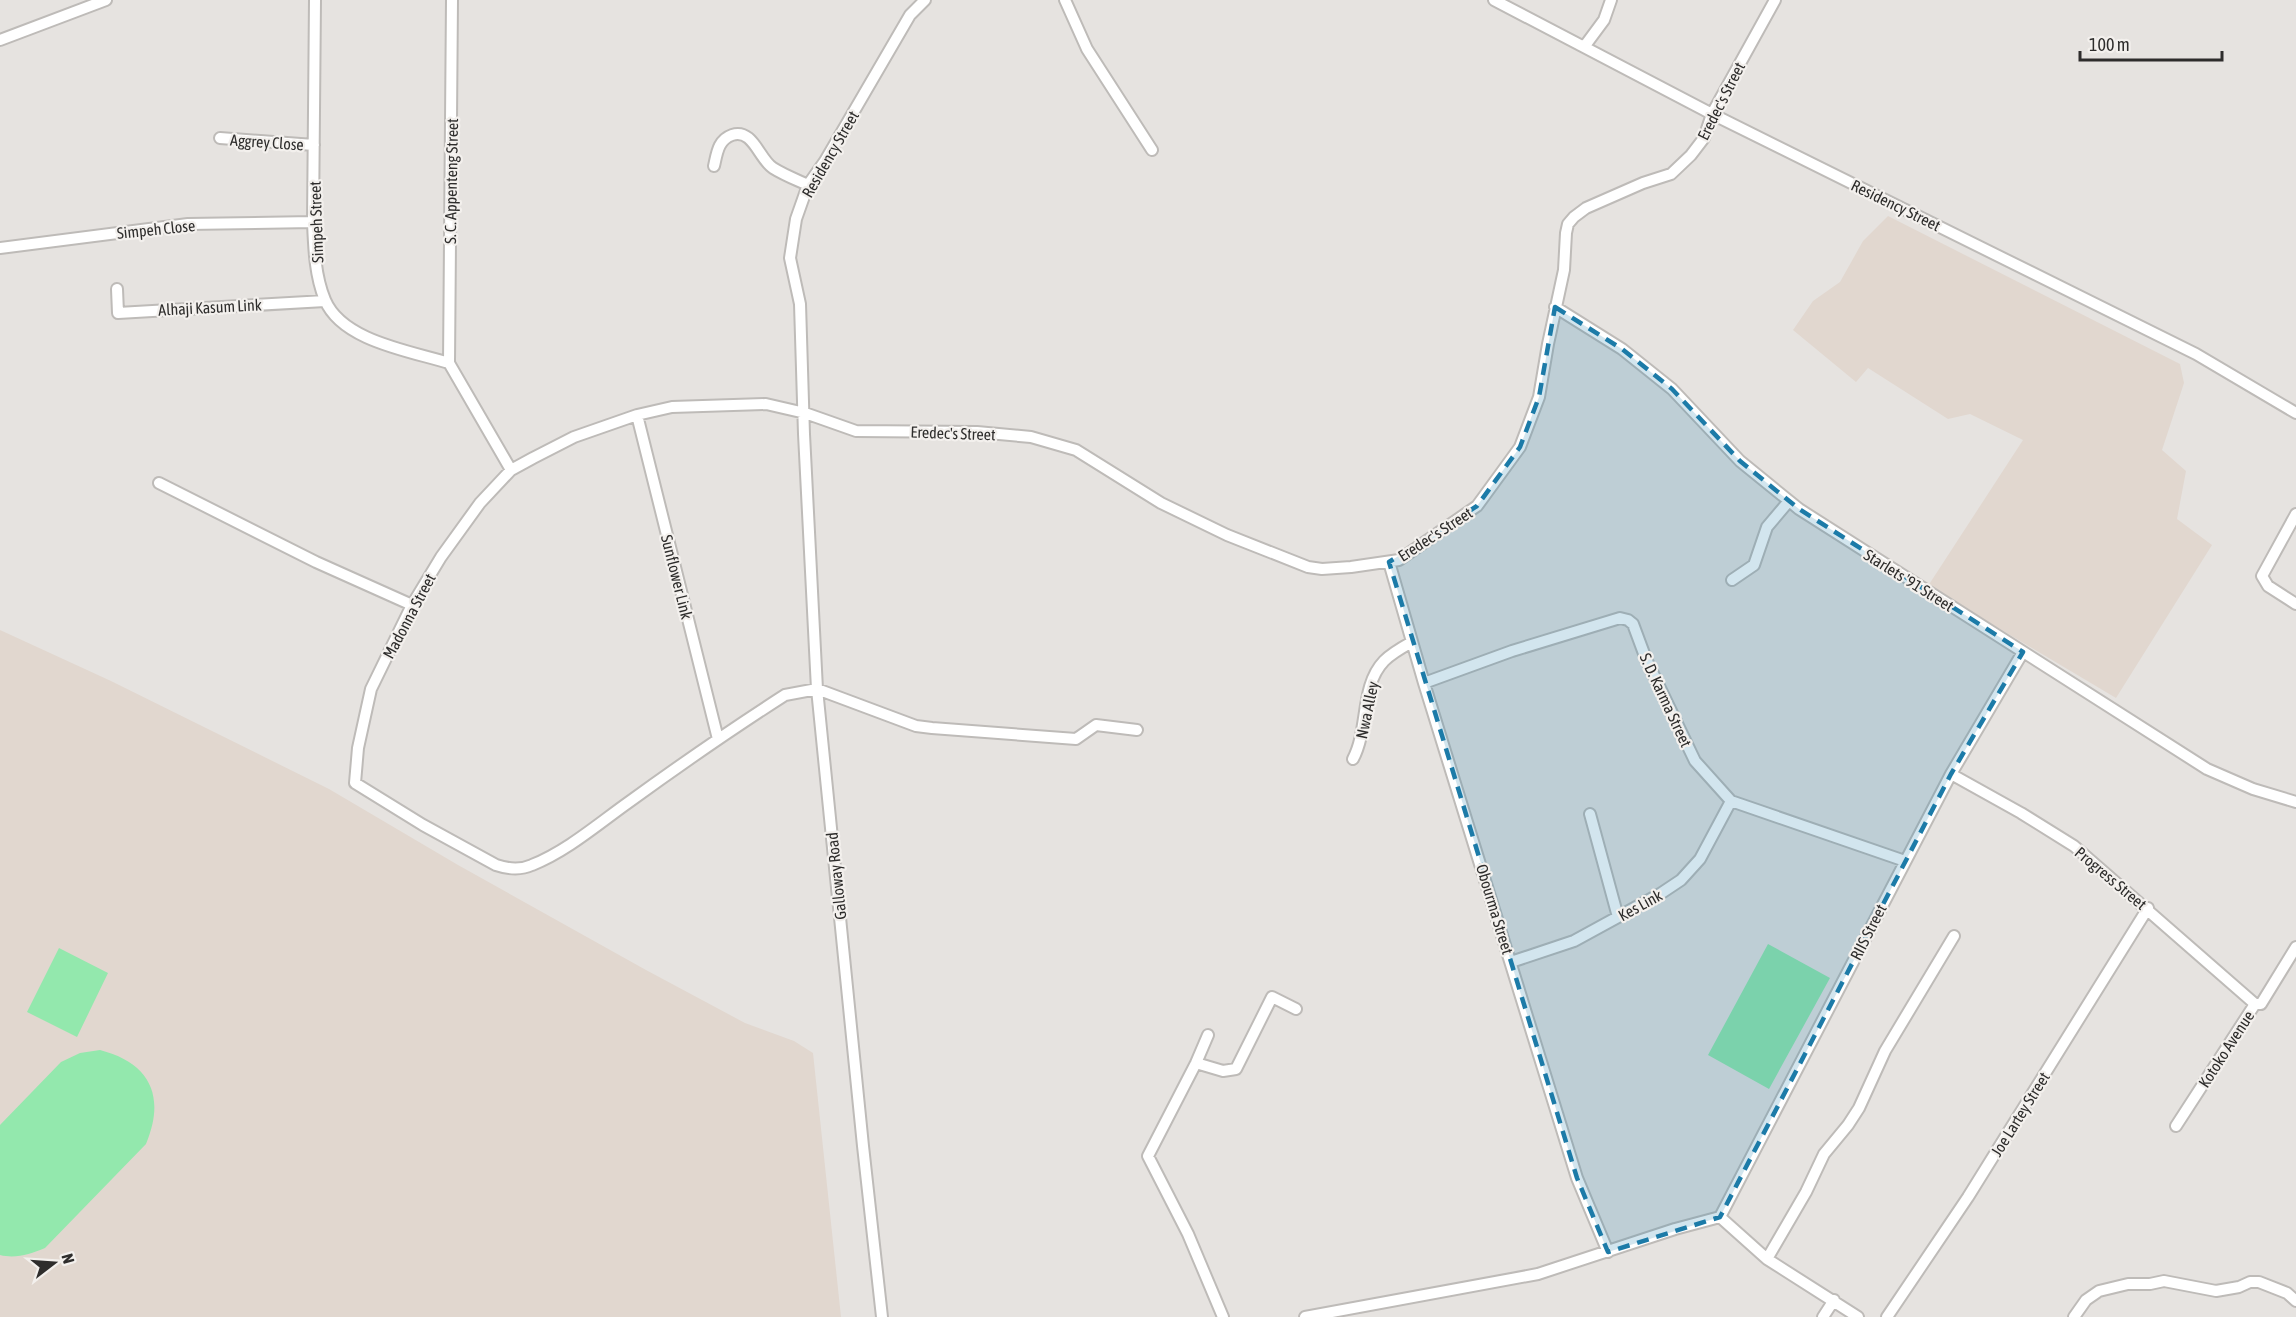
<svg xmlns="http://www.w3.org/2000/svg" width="2296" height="1317" viewBox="0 0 2296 1317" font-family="'Asap Condensed',sans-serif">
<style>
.built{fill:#e1d7cf}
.green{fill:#93e8ad}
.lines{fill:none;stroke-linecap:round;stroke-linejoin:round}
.minor-casing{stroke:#bebbb8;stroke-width:14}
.minor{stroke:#fff;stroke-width:10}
.marked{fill:#1c7ba8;fill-opacity:0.2;stroke:#1c7ba8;stroke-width:4.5;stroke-dasharray:12 8;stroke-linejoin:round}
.labels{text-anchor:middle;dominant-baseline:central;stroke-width:4.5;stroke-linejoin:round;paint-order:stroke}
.street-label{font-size:16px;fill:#2e2d2c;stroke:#f3f0ed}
</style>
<rect width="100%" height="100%" fill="#e6e3e0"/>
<path class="built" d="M 1888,216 L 2180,364 L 2184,383 L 2162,450 L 2186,471 L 2177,519 L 2212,545 L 2116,698 L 1928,586 L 2023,440 L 1970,414 L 1948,419 L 1868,368 L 1856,382 L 1793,330 L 1813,301 L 1840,282 L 1863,241 Z
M 0,630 L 111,681 L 329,789 L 458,865 L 646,970 L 745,1023 L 794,1041 L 813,1053 L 841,1317 L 0,1317 Z"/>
<path class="green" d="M 1768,944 L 1830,978 L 1769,1089 L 1708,1055 Z
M 59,948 L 108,973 L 77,1037 L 27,1012 Z
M 100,1050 C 150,1063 166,1096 146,1144 L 45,1248 C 30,1254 16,1259 0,1255 L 0,1125 L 61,1062 L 80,1053 Z"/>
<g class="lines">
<defs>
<path id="minor" d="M 315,0 L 313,222 C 314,248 315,276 325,300 C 342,341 410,351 449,363
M 1065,0 L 1087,49 L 1152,150
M 1494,0 L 1712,114 L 2196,354 L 2296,413
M 0,40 L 106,0
M 1584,47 L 1604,20 L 1611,0
M 220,138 L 314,145
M 714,166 C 717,153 718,140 732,135 C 753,128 759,159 773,168 C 784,175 797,180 808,185
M 0,248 L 188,224 L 313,222
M 117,289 L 118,313 L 325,301
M 1555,307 L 1622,349 L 1672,389 L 1740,461 L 1799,509 L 2207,769 L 2253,789 L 2296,802
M 449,363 L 452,0
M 449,363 L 511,470
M 637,415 L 718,739
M 159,483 L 316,562 L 412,605
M 2296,514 L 2262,576 L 2268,586 L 2296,604
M 1389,562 L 1424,683 L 1577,1178 L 1608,1252
M 1732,580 L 1754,565 L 1767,527 L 1789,501
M 1424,683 L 1512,651 L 1620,618 L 1628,620 L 1633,624 L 1646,659 L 1695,761 L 1731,801 L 1905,861
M 1137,730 L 1096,725 L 1076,739 L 932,728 L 916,726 L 817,689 L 785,695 C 732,729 680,765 629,802 C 598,824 567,851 532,865 C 521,870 508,869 496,865 L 423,825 L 355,783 L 358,748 L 371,689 L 412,605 L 441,557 L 480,503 L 511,470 L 533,458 L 574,437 L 637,415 L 672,407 L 766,404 L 805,413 L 856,431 L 977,432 L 1031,437 L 1076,450 L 1161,503 L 1227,535 L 1308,567 L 1322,569 L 1351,567 L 1399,560 L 1477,506 L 1520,447 L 1539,397 L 1548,344 L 1564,270 L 1566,233 L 1568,224 L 1574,217 L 1586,208 L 1643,183 L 1671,174 L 1691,155 L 1704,138 L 1712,114 L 1775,0
M 1353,759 C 1369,729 1360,686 1384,661 C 1392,653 1403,647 1412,642
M 1951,774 L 2021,813 L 2074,846 L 2255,1004
M 1590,814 L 1618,917
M 1511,962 L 1574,941 L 1660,894 L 1681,880 L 1700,859 L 1731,801
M 1208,1035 L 1196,1063 L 1148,1156 L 1188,1234 L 1223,1317
M 1196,1063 L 1223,1071 L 1236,1069 L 1272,997 L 1296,1009
M 2176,1126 L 2255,1004 L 2261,1004 L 2296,947
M 1720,1217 L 1951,774 L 2023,652
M 1720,1217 L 1767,1259 L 1858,1317
M 1767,1259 L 1806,1192 L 1824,1154 L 1848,1125 L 1859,1108 L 1885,1051 L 1954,936
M 882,1317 L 863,1146 L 817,689 L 804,434 L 800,304 L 790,258 L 796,219 L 808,185 L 825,161 L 910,15 L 925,0
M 1305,1317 L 1538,1274 L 1675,1229 L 1720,1217
M 1823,1317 L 1834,1300
M 1887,1317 L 1968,1197 L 2148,908
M 2074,1317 L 2086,1300 L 2099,1291 L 2128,1284 L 2150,1284 L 2164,1281 L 2216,1291 L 2239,1287 L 2250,1282 L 2259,1282 L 2287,1293 L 2296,1301"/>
</defs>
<use href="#minor" class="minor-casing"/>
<use href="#minor" class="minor"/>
</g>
<path class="marked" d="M 1555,307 L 1622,349 L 1672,389 L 1740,461 L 1799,509 L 2023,652 L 1951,774 L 1720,1217 L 1608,1252 L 1577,1178 L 1389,562 L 1477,506 L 1520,447 L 1539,397 Z"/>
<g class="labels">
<g class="street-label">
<text transform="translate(1721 101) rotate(-63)">Eredec's Street</text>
<text transform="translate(267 142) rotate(4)">Aggrey Close</text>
<text transform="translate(830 154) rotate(-60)">Residency Street</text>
<text transform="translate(451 181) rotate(-89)">S. C. Appenteng Street</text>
<text transform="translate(1896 205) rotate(26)">Residency Street</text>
<text transform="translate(316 222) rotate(-92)">Simpeh Street</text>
<text transform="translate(156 229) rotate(-6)">Simpeh Close</text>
<text transform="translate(210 307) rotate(-3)">Alhaji Kasum Link</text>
<text transform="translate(953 433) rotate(2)">Eredec's Street</text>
<text transform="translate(1435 534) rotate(-33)">Eredec's Street</text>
<text transform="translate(677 577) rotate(76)">Sunflower Link</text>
<text transform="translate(1909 580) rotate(32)">Starlets '91 Street</text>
<text transform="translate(409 616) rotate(-62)">Madonna Street</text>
<text transform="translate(1666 700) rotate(65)">S. D. Karma Street</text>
<text transform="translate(1367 710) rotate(-78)">Nwa Alley</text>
<text transform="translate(836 876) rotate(-96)">Galloway Road</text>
<text transform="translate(2111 878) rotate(40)">Progress Street</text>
<text transform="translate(1640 905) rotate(-29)">Kes Link</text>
<text transform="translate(1495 909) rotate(73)">Obourma Street</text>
<text transform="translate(1868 932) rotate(-63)">RIIS Street</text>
<text transform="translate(2226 1049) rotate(-57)">Kotoko Avenue</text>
<text transform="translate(2020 1114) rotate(-58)">Joe Lartey Street</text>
</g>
</g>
<g transform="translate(54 1263) rotate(73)" stroke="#f3f0ed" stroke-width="4.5" paint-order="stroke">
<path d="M0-4.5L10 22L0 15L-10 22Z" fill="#2e2d2c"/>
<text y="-9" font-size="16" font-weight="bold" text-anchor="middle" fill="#2e2d2c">N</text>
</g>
<path d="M2080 51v9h142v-9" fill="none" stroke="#2e2d2c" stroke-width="3"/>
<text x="2089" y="51" font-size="18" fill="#2e2d2c" stroke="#f3f0ed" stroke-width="4.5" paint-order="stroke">100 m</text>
</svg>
